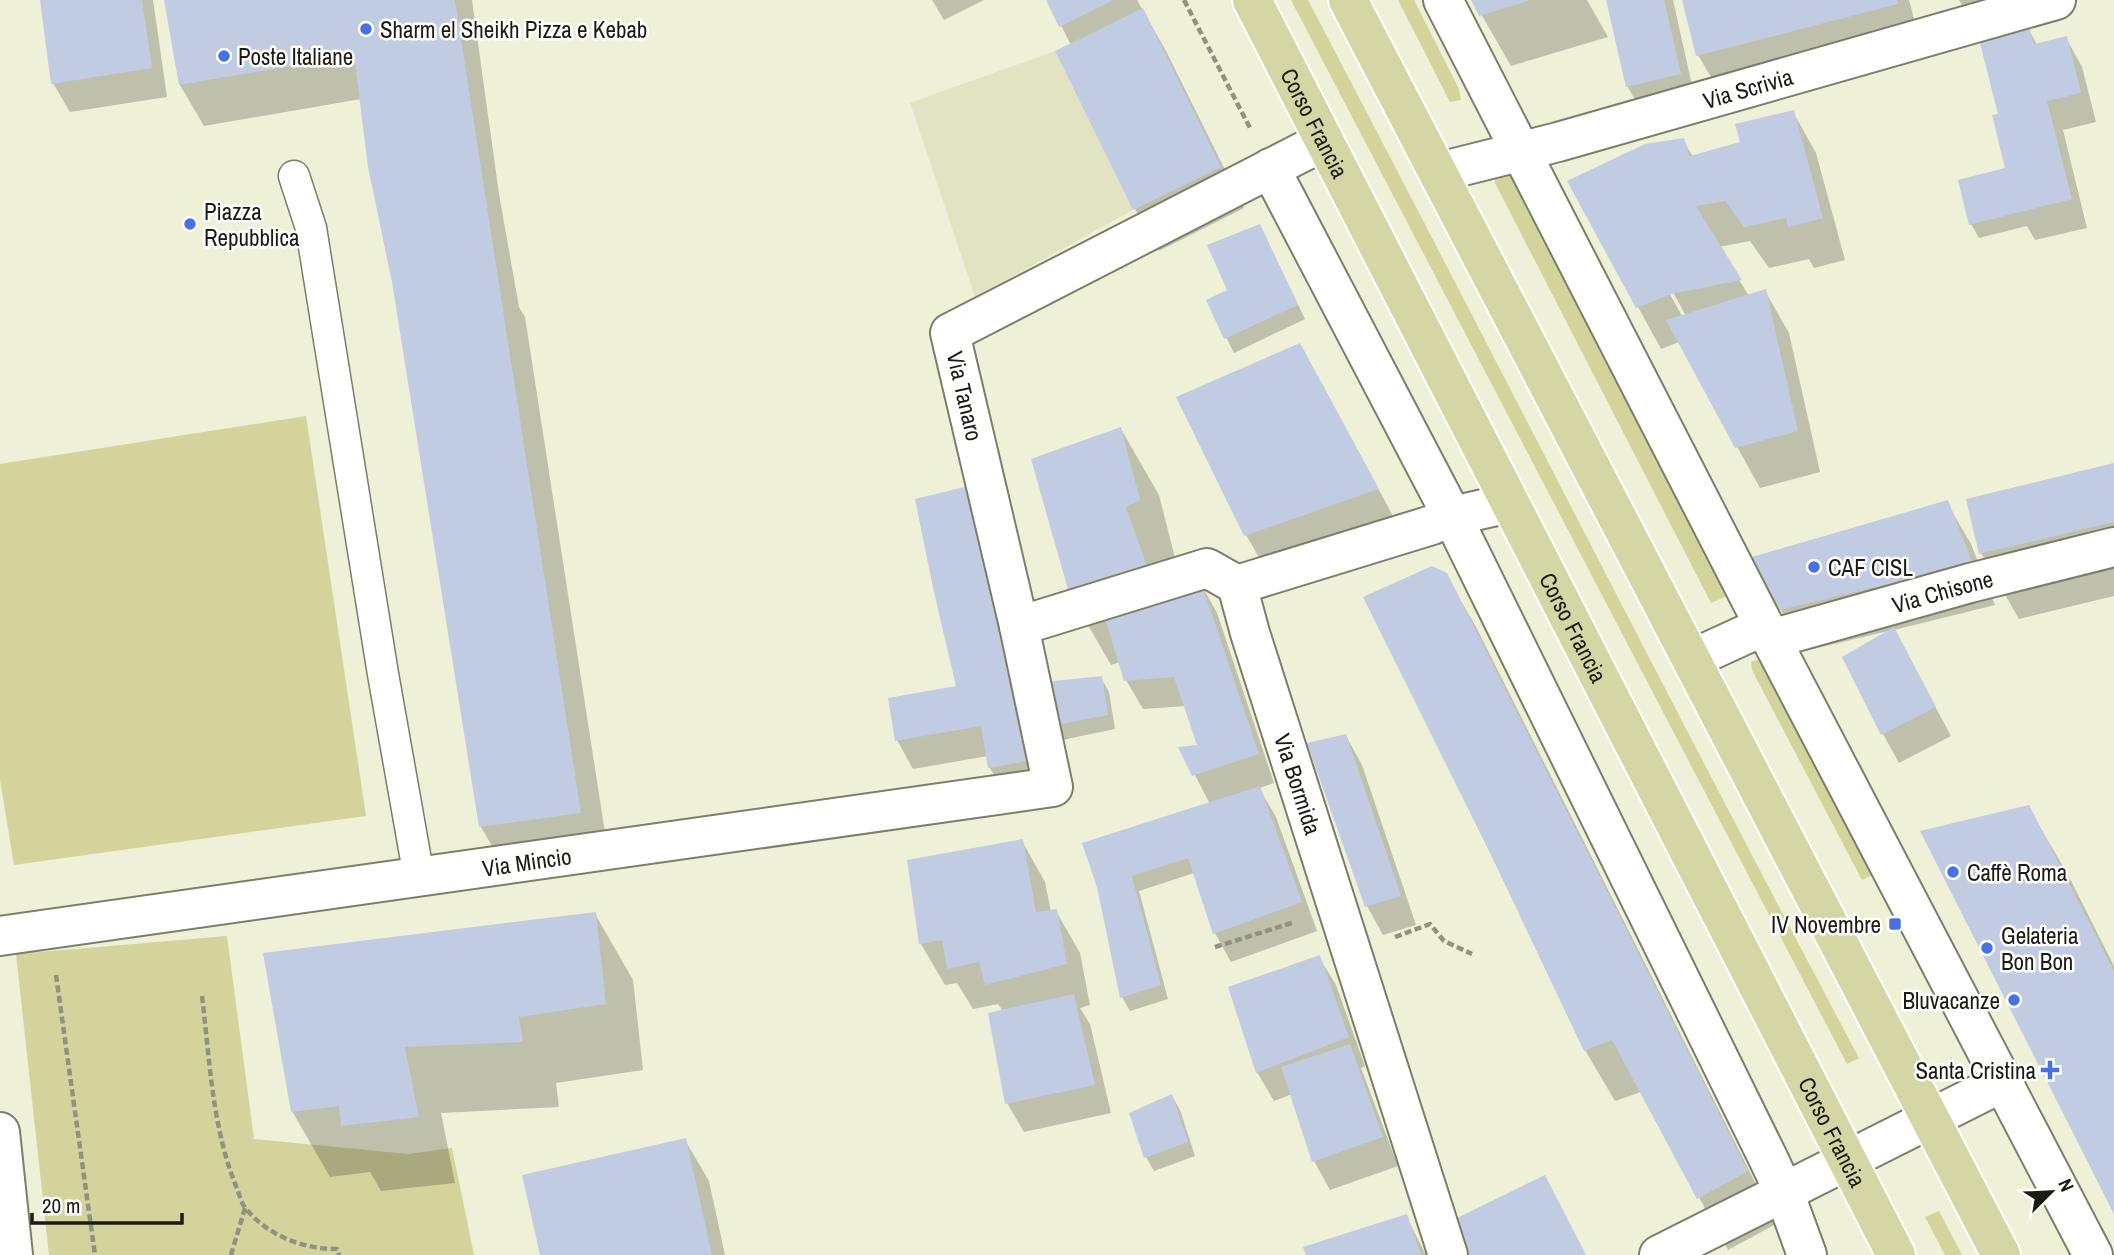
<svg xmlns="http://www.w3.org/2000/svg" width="2114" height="1255" viewBox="0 0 2114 1255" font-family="'Archivo Narrow',sans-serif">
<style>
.built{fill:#e1e3c3}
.green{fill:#d2d49b}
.shadow{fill:#0003;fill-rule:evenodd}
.building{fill:#c1cbe1}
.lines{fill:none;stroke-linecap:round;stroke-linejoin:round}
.service-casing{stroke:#7d7e68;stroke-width:33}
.pedestrian-casing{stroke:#7d7e68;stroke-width:42}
.minor-casing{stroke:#7d7e68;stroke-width:42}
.primary-casing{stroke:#fff;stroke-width:42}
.path{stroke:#909280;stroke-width:4.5;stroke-dasharray:7 3.5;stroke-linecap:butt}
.service{stroke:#fff;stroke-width:30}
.pedestrian{stroke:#fff;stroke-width:38}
.minor{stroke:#fff;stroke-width:38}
.primary{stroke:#d4d6a6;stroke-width:38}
.poi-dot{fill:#4871e3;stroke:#fff;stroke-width:2.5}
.labels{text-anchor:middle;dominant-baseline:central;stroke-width:5;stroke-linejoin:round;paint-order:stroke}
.poi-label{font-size:23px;fill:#1b1b12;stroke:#fff;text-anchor:start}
.street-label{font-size:23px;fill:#1b1b12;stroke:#fff}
</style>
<rect width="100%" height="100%" fill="#eef0d7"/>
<path class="built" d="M 1055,51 L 1133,210 L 975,297 L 910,103 Z"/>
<path class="green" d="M 1291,0 L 1308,0 C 1493,352 1672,707 1859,1058 L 1847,1064 Z
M 1398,0 L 1414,0 L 1459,89 L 1461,100 L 1450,102 Z
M 1510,170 L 1514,179 L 1727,596 L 1711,603 L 1495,183 L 1495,172 Z
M 306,416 L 366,816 L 14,865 L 0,780 L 0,464 Z
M 1757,660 L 1762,661 L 1873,875 L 1862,880 L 1752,670 L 1751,662 Z
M 227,936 L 254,1139 L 408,1154 L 452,1148 L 474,1255 L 49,1255 L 16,954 Z
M 1939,1211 L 1962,1255 L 1945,1255 L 1925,1217 Z"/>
<path class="shadow" d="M 42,0 L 153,0 L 167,97 L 70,112 L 53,83 Z
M 166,0 L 472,0 L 499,194 L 519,307 L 525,317 L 610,865 L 511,879 L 481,827 L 393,281 L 361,99 L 204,126 L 180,85 Z
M 932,0 L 984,0 L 944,20 Z
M 1048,0 L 1137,0 L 1166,51 L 1244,208 L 1159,251 L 1135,209 L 1057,52 L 1071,45 Z
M 1473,0 L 1587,0 L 1608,37 L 1511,66 Z
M 1608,0 L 1673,0 L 1696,103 L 1644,115 L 1627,86 Z
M 1684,0 L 1909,0 L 1921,45 L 1722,96 L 1698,55 Z
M 1959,0 L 2031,0 L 1976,30 Z
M 2028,28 L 2037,45 L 2066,38 L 2082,67 L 2096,122 L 2063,130 L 2087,228 L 2035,240 L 2027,226 L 1979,238 L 1971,224 L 2009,178 L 2000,115 Z
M 1793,112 L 1816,153 L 1845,260 L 1814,268 L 1809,259 L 1769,268 L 1750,241 L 1719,247 L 1749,296 L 1765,291 L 1789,333 L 1820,472 L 1760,488 L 1679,342 L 1661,349 L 1570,182 L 1683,140 L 1693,157 L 1742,143 ZM 1669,285 L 1686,316 L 1682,316 L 1666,287 Z
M 1260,226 L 1305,319 L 1234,353 L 1208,301 L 1229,291 Z
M 1323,386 L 1401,531 L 1270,576 L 1246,535 Z
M 1121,429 L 1159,495 L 1177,566 L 1201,584 L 1217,613 L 1274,783 L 1259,788 L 1276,817 L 1317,931 L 1231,962 L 1215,933 L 1194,873 L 1139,891 L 1168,999 L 1130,1011 L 1122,997 L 1099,887 L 1210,804 L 1181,748 L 1200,746 L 1186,706 L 1143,709 L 1126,680 L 1120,662 L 1111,665 L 1073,599 Z
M 2114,465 L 2114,596 L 2019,619 L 1981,553 Z
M 1947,503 L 1971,544 L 1995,605 L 1894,630 L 1951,736 L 1899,763 L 1883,734 L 1888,631 L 1805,651 L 1781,610 Z
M 1446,575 L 1476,627 L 1776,1224 L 1728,1250 L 1641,1092 L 1615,1101 L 1585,1050 Z
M 935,592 L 1048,789 L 1007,797 L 990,768 L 988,756 L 913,769 L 897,740 L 958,687 Z
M 1101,678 L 1109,692 L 1115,729 L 1062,740 L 1054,726 Z
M 1346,736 L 1362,765 L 1416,925 L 1383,935 L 1367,906 L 1310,744 Z
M 2028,807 L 2067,873 L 2114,966 L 2114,1212 Z
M 1022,841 L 1045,882 L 1051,912 L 1056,911 L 1080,953 L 1090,1005 L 1080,1008 L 1090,1024 L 1111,1113 L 1024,1132 L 1007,1103 L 1003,1011 L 998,1004 L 973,1009 L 957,983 L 945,985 L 921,944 L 909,862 Z
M 595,914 L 633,980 L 643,1070 L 556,1083 L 559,1107 L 441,1113 L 455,1183 L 381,1191 L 370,1172 L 330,1177 L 292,1111 Z
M 1319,957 L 1336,985 L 1365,1066 L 1361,1068 L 1398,1166 L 1330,1190 L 1314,1161 L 1292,1094 L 1274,1101 L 1257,1072 Z
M 1172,1096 L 1180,1110 L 1195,1156 L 1154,1171 L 1146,1157 Z
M 685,1140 L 709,1181 L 725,1255 L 542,1255 Z
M 1406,1216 L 1426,1255 L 1308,1255 Z"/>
<path class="building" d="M 40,0 L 142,0 L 152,68 L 51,84 Z
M 164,0 L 455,0 L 581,813 L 479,827 L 392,282 L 368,167 L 354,55 L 179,85 Z
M 1046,0 L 1114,0 L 1059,27 Z
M 1471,0 L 1528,0 L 1528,1 L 1479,16 Z
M 1606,0 L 1664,0 L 1681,74 L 1626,87 Z
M 1682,0 L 1897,0 L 1898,4 L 1696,56 Z
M 1143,8 L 1221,167 L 1133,210 L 1055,51 Z
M 2029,26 L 2034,44 L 2067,36 L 2081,93 L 2047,101 L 2072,199 L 1969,225 L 1958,180 L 2005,168 L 1992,115 L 1998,114 L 1979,39 Z
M 1794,110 L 1823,218 L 1788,227 L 1786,218 L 1744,227 L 1725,201 L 1696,206 L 1742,280 L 1671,294 L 1636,308 L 1567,181 L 1645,144 L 1684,138 L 1690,156 L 1740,142 L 1735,124 Z
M 1260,224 L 1298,305 L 1224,339 L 1206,300 L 1227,290 L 1207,245 Z
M 1766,289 L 1798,431 L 1735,448 L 1666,320 Z
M 1300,343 L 1379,489 L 1244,536 L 1176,397 Z
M 1121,427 L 1140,500 L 1126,507 L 1149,572 L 1071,600 L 1031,459 Z
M 2114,463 L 2114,522 L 1979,554 L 1966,499 Z
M 973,485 L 1033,760 L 988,768 L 981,726 L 895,741 L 888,698 L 956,686 L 934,592 L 915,499 Z
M 1948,500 L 1973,564 L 1780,610 L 1752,557 Z
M 1432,566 L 1447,573 L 1748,1171 L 1697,1199 L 1612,1040 L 1584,1051 L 1493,859 L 1363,597 Z
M 1201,582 L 1259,754 L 1192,776 L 1178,747 L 1197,745 L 1174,677 L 1124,681 L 1104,615 Z
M 1894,627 L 1936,707 L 1881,735 L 1842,657 Z
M 1102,676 L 1108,715 L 1052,726 L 1043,682 Z
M 1346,734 L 1401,896 L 1365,907 L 1307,743 Z
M 1260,786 L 1302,902 L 1213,934 L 1188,858 L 1132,876 L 1161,985 L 1120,998 L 1097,887 L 1082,843 Z
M 2029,805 L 2114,971 L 2114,1214 L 1920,831 Z
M 1023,839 L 1036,912 L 1057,909 L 1067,964 L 985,985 L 979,962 L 947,969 L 942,940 L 919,944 L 907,860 Z
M 596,912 L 606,1004 L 519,1017 L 523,1042 L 405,1047 L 419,1117 L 341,1126 L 339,1106 L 291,1112 L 263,953 Z
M 1320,955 L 1349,1037 L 1256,1073 L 1228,987 Z
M 1074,994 L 1095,1085 L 1005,1104 L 988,1013 Z
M 1350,1044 L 1383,1137 L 1312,1162 L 1281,1067 Z
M 1172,1094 L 1188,1142 L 1144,1158 L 1129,1113 Z
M 686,1138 L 712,1255 L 540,1255 L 522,1175 Z
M 1545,1175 L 1586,1255 L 1469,1255 L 1451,1221 Z
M 1407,1214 L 1421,1255 L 1306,1255 L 1303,1247 Z"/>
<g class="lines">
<defs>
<path id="service" d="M 294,176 L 311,228 L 383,674 L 419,877"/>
<path id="pedestrian" d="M 1019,626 L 1207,568 L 1237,585"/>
<g id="minor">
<path d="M 1443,0 L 1771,639 L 2093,1255"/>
<path d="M 1270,168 L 1452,516 L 1767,1156 L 1784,1192 L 1807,1255"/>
<path id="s1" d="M 1439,172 L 1558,142 L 2056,0"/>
<path id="s2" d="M 1771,639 L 1970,583 L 2114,547"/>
<path d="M 1692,659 L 1764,626"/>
<path id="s3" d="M 0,936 L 1053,787 L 1019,626 L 950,333 L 1324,141"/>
<path d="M 0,1132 L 13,1255"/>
<path d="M 1448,1255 L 1250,633 L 1237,585 L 1432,525 L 1452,516 L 1510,503"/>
<path d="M 1659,1255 L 2003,1082"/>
</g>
<g id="primary">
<path id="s4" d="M 1252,0 L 1896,1255"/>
<path d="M 1348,0 L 2001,1255"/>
</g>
</defs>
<use href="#service" class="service-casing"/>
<use href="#pedestrian" class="pedestrian-casing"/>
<use href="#minor" class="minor-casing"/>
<use href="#primary" class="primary-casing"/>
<path class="path" d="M 1184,0 L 1251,130
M 1395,937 L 1430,924 L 1444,941 L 1472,954
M 1215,947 L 1295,922
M 56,975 L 95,1255
M 202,996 C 210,1061 212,1130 238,1191 C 240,1197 242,1205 247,1210 C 269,1236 303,1249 337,1249 L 339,1255
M 231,1255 L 245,1208"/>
<use href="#service" class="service"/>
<use href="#pedestrian" class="pedestrian"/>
<use href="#minor" class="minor"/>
<use href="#primary" class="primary"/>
</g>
<g class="poi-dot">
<circle cx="366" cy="29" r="7"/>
<circle cx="224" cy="56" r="7"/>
<circle cx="190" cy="224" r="7"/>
<circle cx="1814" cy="567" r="7"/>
<circle cx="1953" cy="872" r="7"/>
<rect x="1888" y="917" width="14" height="14" rx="3.5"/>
<circle cx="1987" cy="948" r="7"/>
<circle cx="2014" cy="1000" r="7"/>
<path d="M2046.5 1059.5h7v7h7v7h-7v7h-7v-7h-7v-7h7z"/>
</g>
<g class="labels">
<g class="poi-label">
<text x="380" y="29">Sharm el Sheikh Pizza e Kebab</text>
<text x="238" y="56">Poste Italiane</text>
<text x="204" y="211">Piazza<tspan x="204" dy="26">Repubblica</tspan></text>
<text x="1828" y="567">CAF CISL</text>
<text x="1967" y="872">Caffè Roma</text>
<text x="1881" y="924" text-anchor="end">IV Novembre</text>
<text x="2001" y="935">Gelateria<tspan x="2001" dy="26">Bon Bon</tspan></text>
<text x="2000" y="1000" text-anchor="end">Bluvacanze</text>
<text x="2036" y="1070" text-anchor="end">Santa Cristina</text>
</g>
<g class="street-label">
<text stroke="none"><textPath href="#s1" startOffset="320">Via Scrivia</textPath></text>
<text stroke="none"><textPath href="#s4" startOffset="138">Corso Francia</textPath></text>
<text transform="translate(965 396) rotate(77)">Via Tanaro</text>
<text stroke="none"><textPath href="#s2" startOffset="178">Via Chisone</textPath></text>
<text stroke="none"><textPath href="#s4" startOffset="705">Corso Francia</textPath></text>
<text transform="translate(1298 784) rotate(72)">Via Bormida</text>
<text stroke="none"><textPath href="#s3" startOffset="532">Via Mincio</textPath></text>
<text stroke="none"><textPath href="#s4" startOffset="1272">Corso Francia</textPath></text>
</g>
</g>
<g transform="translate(2051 1192) rotate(66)" stroke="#ffffff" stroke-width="5" paint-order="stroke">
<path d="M0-5L12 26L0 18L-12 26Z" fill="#1b1b12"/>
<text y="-10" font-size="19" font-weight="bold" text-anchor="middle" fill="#1b1b12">N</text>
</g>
<path d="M32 1213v10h150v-10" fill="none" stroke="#1b1b12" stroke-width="3.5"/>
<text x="42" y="1213" font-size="21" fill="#1b1b12" stroke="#ffffff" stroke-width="5" paint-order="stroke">20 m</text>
</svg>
